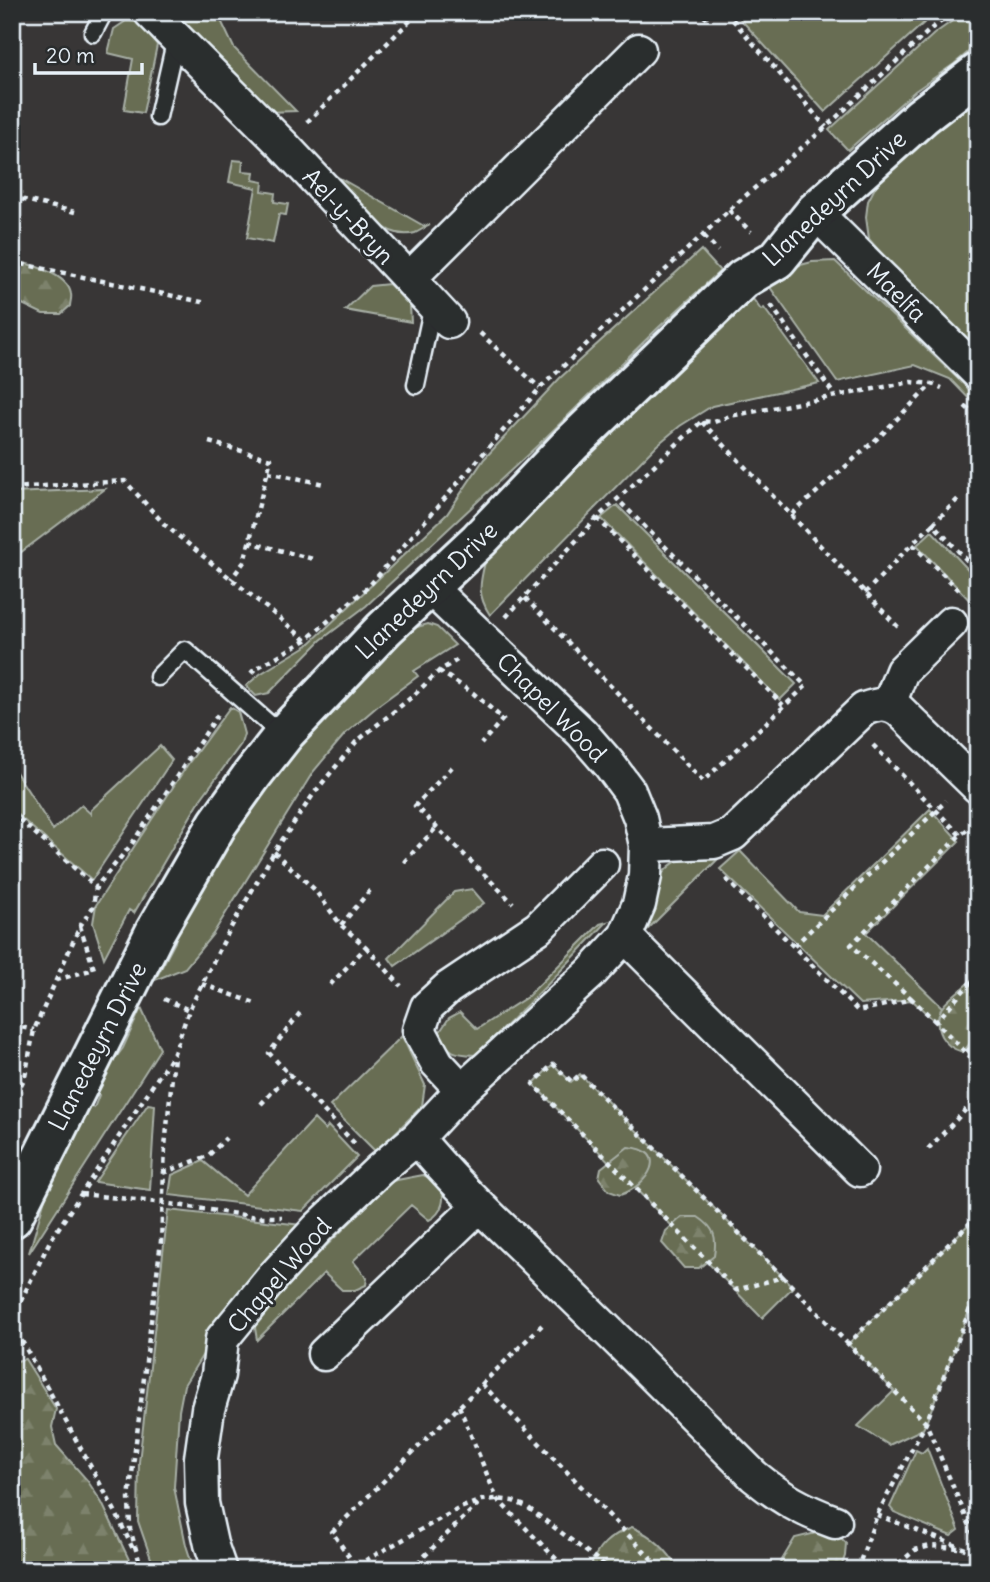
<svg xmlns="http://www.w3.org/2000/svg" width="990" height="1582" viewBox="0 0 990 1582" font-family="Delius,sans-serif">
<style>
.grass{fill:#676d53;stroke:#a8afa6;stroke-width:2}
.forest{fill:url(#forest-firs);stroke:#a8afa6;stroke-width:2}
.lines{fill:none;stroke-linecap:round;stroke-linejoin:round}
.lane-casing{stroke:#e8f1f8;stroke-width:21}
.street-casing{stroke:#e8f1f8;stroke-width:37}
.secondary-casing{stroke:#e8f1f8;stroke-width:44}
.path{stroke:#e8f1f8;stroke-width:4.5;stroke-dasharray:5 5;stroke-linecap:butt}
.lane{stroke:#2a2d2e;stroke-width:16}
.street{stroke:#2a2d2e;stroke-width:32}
.secondary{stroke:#2a2d2e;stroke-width:38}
.labels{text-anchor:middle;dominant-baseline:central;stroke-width:6;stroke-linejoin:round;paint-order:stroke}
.street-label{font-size:24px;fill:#e8f1f8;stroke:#2a2d2e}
</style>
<defs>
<pattern id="forest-firs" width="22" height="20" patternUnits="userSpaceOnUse" patternTransform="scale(1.75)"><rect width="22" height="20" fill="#676d53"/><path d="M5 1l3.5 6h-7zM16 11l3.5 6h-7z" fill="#7d826c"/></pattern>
</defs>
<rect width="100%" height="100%" fill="#383636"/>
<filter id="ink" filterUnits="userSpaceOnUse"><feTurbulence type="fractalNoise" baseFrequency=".0143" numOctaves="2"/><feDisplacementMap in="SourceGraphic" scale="14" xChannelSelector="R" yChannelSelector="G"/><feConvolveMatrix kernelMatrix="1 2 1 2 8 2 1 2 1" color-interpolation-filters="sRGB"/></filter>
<g filter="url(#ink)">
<path class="grass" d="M 180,12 L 217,12 L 234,48 L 296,111 L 268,112 L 185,27 Z
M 734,12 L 936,12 L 825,112 Z
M 965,12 L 978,12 L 978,44 L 954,64 L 915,91 L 848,150 L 829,130 L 934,34 Z
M 126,21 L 139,22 L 157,45 L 143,113 L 124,110 L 133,59 L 108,53 L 114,29 Z
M 978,100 L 978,354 L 881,253 L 869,239 L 866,217 L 868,201 L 878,182 L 934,132 Z
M 233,160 L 243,161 L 242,171 L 254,172 L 253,180 L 263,182 L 262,191 L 275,193 L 274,202 L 288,204 L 286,215 L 279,214 L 273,243 L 247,238 L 256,188 L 229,182 Z
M 329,172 L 424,226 L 430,225 C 425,227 420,231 415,233 C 381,243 349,194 329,172 Z
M 701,250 L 720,271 L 658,328 L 538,445 L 366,606 L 321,640 L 269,693 L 256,696 L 246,686 L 260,674 L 308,645 L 447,514 L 484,459 L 560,378 Z
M 835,261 L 978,398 L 978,408 L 950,379 L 915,365 L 837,382 L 767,283 L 785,269 L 812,262 Z
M 389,284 L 410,306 L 411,322 L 345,310 L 370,286 Z
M 753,299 L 761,310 L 764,308 L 819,383 L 712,406 L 680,426 L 657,445 L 490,615 C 475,592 481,580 487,554 Z
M 105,489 L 12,559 L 12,493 Z
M 617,505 L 796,684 L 780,700 L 601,518 Z
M 932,531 L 978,580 L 978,603 L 975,606 L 917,545 Z
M 428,624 L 437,627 L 455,645 L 414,671 L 418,676 L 380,704 L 345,734 L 313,772 L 213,934 L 185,968 L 155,980 L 175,942 L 178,924 L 215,859 L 268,778 L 402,631 Z
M 230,707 L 238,712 L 244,734 L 241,744 L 200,800 L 134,913 L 129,910 L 104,958 L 93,923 L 96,905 L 188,764 Z
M 160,746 L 172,760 L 92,880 L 12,810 L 12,766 L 53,830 L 81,805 L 91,814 L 91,810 Z
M 930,809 L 959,841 L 866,933 L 947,1012 L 978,982 L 978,1065 L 967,1051 L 912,1000 L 860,1004 L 720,869 L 740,851 L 799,912 L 822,915 Z
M 729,848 L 647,930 C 645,915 647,906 652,892 C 667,854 693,855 729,848 Z
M 472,889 L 484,903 L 395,966 L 389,958 L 454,892 Z
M 607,922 L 548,984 L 476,1055 C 454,1054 449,1054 439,1033 L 449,1018 L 460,1012 L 477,1029 L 527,997 L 600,924 Z
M 141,1008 L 160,1049 L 29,1253 L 55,1164 L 85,1104 L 94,1108 L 99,1095 L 92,1090 L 123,1048 Z
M 402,1036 L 425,1085 L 422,1106 L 376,1152 L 330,1106 Z
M 553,1064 L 571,1082 L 580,1074 L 793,1287 L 762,1318 L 533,1084 Z
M 148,1104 L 155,1105 L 150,1190 L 95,1182 Z
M 314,1119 L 325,1130 L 328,1126 L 357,1157 L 303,1211 L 169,1195 L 172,1175 L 203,1161 L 244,1195 Z
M 423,1175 C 428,1177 434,1180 438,1184 C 448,1196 442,1214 429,1220 L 411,1205 L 353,1261 L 367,1278 L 366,1285 L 355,1290 L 342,1290 L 324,1273 L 257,1340 L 254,1322 L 304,1268 L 392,1181 Z
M 168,1210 L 302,1225 L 250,1278 L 184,1385 L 179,1411 L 174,1487 L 186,1545 L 194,1570 L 155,1570 L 138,1521 L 139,1462 Z
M 978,1215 L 978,1288 L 926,1423 L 923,1429 L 889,1445 L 858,1426 L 894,1391 L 848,1344 Z
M 927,1448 L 959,1530 L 951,1536 L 894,1512 L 890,1507 L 916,1450 L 922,1453 Z"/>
<path class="forest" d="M 12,261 C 29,263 68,274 71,294 C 72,298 70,302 70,306 L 61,314 L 43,314 L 12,299 Z
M 978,974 L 978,1033 L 963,1052 C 943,1047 932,1029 941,1009 C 946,999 969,984 978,974 Z
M 628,1147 C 671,1150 648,1186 620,1195 L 609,1191 L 599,1178 L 601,1168 Z
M 682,1217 L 698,1217 C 715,1228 717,1237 714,1256 L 699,1268 L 684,1268 L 662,1243 L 666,1231 Z
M 25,1359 L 56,1409 L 52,1427 L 56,1445 L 87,1480 L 102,1503 L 134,1570 L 12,1570 L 12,1362 Z
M 632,1527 C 653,1536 668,1550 679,1570 L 590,1570 C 595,1547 611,1535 632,1527 Z
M 816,1533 L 837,1534 L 846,1543 L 845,1556 L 840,1570 L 776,1570 L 795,1538 Z"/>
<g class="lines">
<defs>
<path id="lane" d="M 93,33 L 104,12
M 158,117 L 176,38
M 416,385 L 433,305
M 158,677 L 185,650 L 283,736"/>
<path id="street" d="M 150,12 L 283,145 L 409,279 L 639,50
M 815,212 L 978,373
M 409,279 L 449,322
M 889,704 L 902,671 L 951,623
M 646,845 L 714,842 L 733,834 L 864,709 C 878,704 886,702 899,710 L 978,787
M 625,936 L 860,1170
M 462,1090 L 437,1063 L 419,1030 L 427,1007 L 448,988 L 538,928 L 602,864
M 417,1138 C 460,1191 510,1234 558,1282 C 624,1346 689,1411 754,1476 C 781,1498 802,1510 835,1522
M 324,1354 L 478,1207
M 220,1570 L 211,1544 L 202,1503 L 201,1458 L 208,1409 L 218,1375 L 222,1339 L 272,1278 L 317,1229 L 379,1170 L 417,1138 L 462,1090 L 590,974 L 625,936 L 639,904 L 645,876 L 646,845 L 640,818 L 629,791 L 609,764 L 582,733 L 429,587"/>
<path id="secondary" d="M 12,1218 L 155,932 L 218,823 L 253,774 L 286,732 L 384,629 L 479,540 L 571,444 L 743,279 L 777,259 L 815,212 L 922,116 L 978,73"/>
</defs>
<use href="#lane" class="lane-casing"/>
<use href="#street" class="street-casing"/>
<use href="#secondary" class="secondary-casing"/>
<path class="path" d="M 726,12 L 826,127
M 704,19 L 710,12
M 307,122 L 419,12
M 12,197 L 75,212
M 729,210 L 751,232
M 704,236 L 718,251
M 12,262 L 207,303
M 771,305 L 835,396
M 480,333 L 540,388
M 965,406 L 978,418
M 702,422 L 791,515 L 881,435 L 932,384
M 209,442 L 271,459 L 244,562 L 231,579
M 268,472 L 324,484
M 12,488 L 125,481 L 165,525 L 306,640
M 791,515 L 899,628
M 597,518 L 783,705
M 933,524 L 958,499
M 249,542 L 313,559
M 959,590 L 912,544 L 933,524 L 978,572
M 865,593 L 912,544
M 525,598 L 703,781 L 806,686 L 617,499
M 506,617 L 597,518 L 702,421 L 714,422 L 730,416 L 911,382 L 932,384 L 942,388
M 439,671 L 473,693 L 503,719 L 481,744
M 251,673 L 255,669 L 306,640 L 369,586 L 540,388 L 729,210 L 826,127 L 932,28 L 954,12
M 873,745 L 960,835
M 452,767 L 415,806 L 513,903
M 12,813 L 96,887
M 274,852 L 314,889 L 341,925 L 366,947 L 329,986
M 404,862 L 436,828
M 726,879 L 858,1011 L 912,999 L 936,1022
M 341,925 L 372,888
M 794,946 L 946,801
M 366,947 L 401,986
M 978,974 L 936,1022 L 978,1065
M 56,980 L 94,969 L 80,926
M 202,984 L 255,1003
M 164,999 L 189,1010
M 912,999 L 851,945 L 960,835 L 978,822
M 300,1013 L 269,1053 L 356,1145
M 12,1025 L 34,1030
M 967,1052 L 978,1038
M 12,1103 L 25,1077 L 34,1030 L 80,926 L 93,907 L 96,887 L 131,845 L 219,713
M 261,1104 L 290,1073
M 928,1149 L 978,1097
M 163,1173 L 208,1156 L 226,1138
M 81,1194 L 164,1203 L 257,1217 L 282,1217
M 978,1215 L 848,1344 L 926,1423 L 978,1545
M 783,1277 L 580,1074 L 572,1082 L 553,1064 L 533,1084 L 736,1290 L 783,1277 L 848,1344
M 12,1319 L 50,1241 L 174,1053 L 189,1010 L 230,929 L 274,852 L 315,792 L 356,742 L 413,696 L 439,671 L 457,660
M 12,1323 L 115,1511 L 133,1549
M 482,1384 L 662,1570
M 459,1406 L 497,1499 L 567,1570
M 877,1515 L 978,1554
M 419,1561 L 428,1570
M 355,1565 L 332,1532 L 542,1325
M 142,1570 L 130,1529 L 129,1498 L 161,1241 L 165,1147 L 174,1057
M 348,1570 L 460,1508 L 482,1500 L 497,1499 L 513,1501 L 527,1507 L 611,1570
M 410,1570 L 479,1503
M 857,1570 L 877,1515 L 926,1423 L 978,1288
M 891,1570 L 915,1550 L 930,1546 L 959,1548"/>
<use href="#lane" class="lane"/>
<use href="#street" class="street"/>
<use href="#secondary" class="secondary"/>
</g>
</g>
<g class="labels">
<g class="street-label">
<text transform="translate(834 198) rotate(-43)">Llanedeyrn Drive</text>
<text transform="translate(349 216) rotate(47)">Ael-y-Bryn</text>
<text transform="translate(897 292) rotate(45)">Maelfa</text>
<text transform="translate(426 590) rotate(-44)">Llanedeyrn Drive</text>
<text transform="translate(552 707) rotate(45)">Chapel Wood</text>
<text transform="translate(97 1046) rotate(-63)">Llanedeyrn Drive</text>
<text transform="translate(279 1275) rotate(-49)">Chapel Wood</text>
</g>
</g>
<rect width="990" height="1582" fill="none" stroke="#2a2d2e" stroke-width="42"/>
<rect x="21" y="21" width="948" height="1540" fill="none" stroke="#e8f1f8" stroke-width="2.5" filter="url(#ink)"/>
<path d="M35 63v10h107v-10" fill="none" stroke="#e8f1f8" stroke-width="3.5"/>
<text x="46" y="63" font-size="21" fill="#e8f1f8" stroke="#2a2d2e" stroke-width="5" paint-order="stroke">20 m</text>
</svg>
